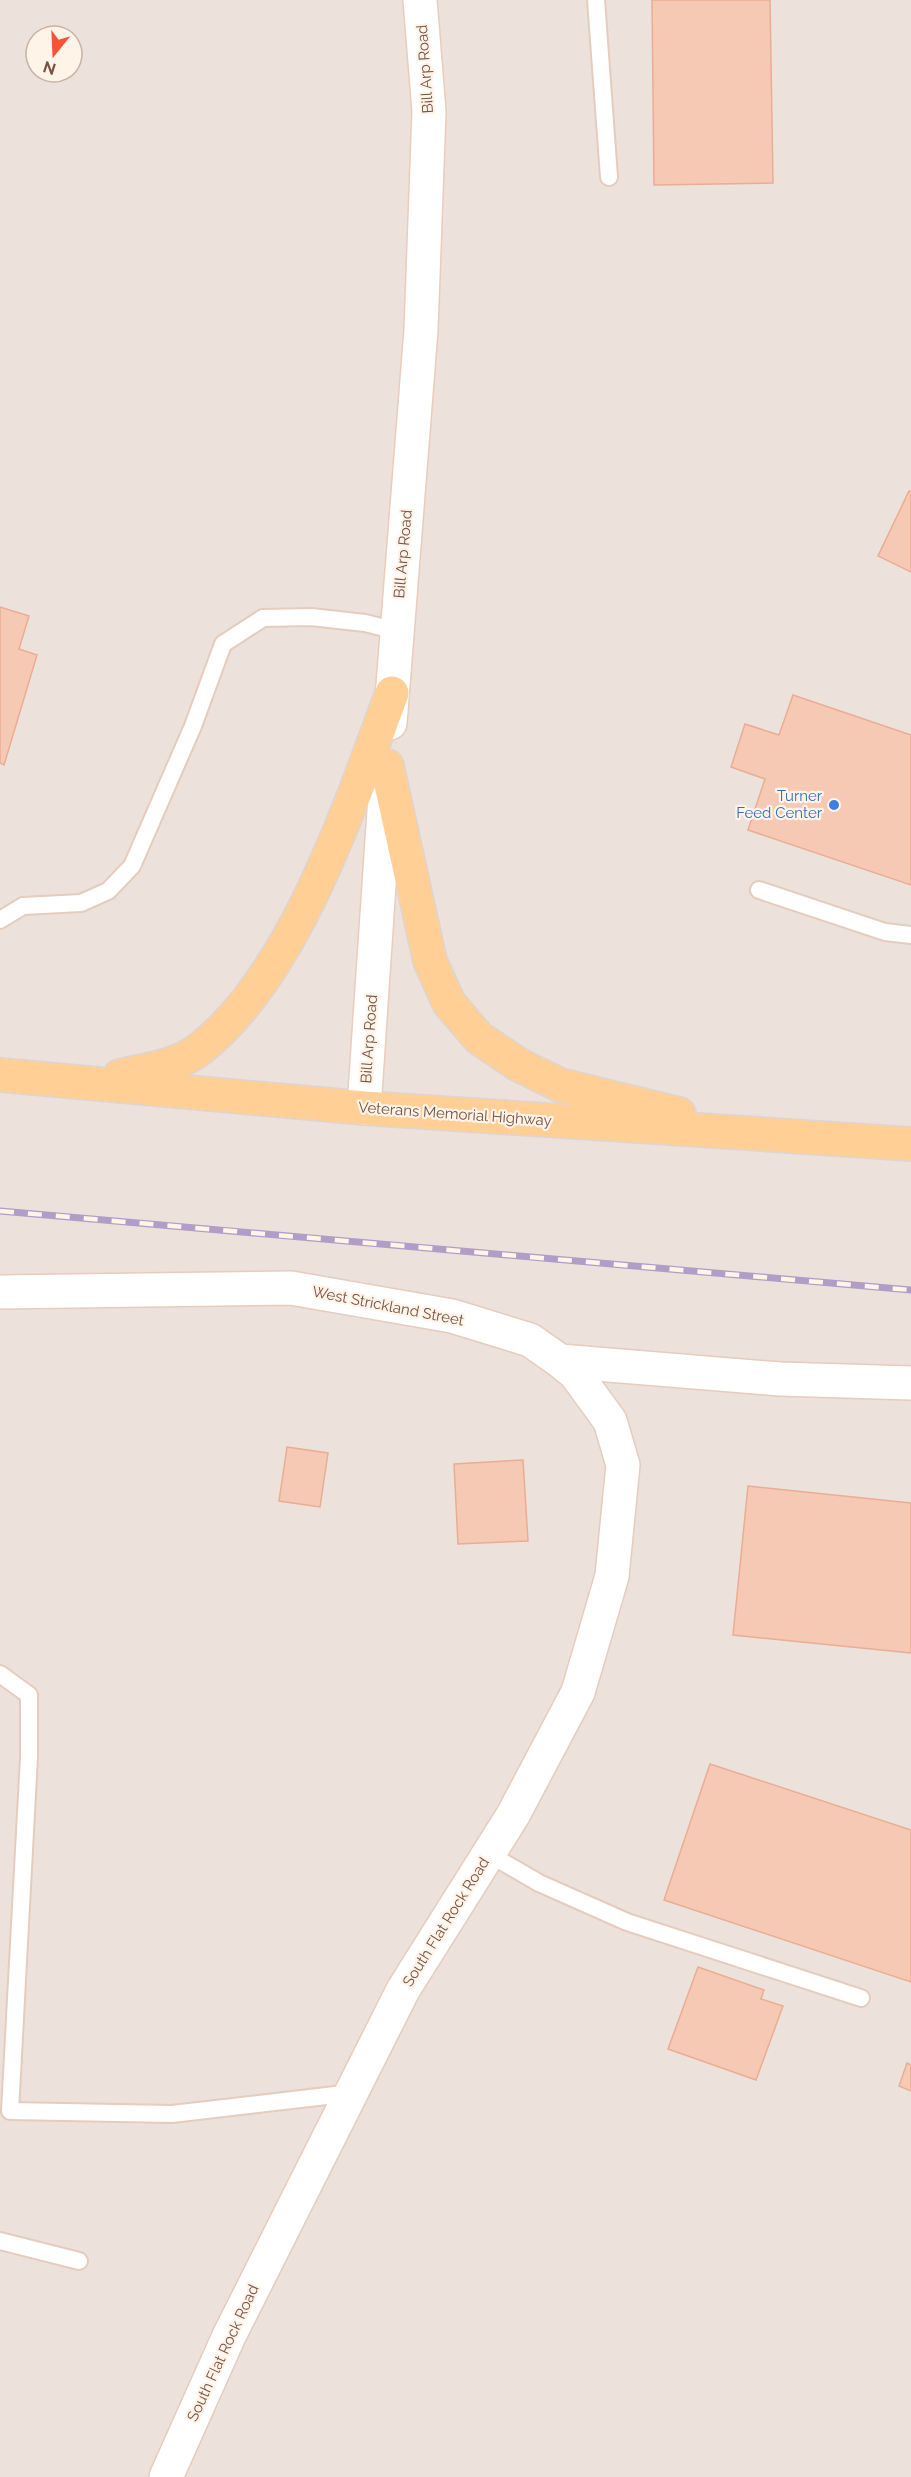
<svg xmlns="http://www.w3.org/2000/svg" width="911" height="2477" viewBox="0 0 911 2477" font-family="Raleway,sans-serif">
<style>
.industrial{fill:#ece2db;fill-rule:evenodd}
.building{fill:#f6c9b4;stroke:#eaad93;stroke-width:1.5}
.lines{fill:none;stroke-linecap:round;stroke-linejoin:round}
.lane-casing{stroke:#e5ccbd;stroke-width:20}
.street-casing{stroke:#e5ccbd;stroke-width:36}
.secondary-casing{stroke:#ebccba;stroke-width:36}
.primary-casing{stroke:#ded5d2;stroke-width:36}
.lane{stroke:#fff;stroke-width:16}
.street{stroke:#fff;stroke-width:33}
.secondary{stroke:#fff;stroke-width:33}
.primary{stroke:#ffcf95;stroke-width:33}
.rail-casing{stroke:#b19dc8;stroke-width:7}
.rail{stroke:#fff4e7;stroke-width:4.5;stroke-dasharray:14;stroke-linecap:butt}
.shop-dot{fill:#3f7fe0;stroke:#fff4e7;stroke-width:2}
.labels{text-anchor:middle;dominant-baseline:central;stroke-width:4.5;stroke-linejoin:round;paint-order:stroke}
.street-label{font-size:15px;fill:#775245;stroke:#fff4e7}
.shop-label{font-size:15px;fill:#366cbe;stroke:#fff4e7;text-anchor:end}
</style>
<rect width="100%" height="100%" fill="#fef0df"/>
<path class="industrial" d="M 0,0 L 911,0 L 911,2477 L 0,2477 ZM 36,36 L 72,36 L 72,72 L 36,72 Z"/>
<path class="building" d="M 652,0 L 770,0 L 773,183 L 654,185 Z
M 909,491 L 911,492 L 911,572 L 878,556 Z
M 0,607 L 29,616 L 19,649 L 37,655 L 4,765 L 0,763 Z
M 793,695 L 911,735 L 911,885 L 748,830 L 765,779 L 731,767 L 745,724 L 779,735 Z
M 287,1447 L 328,1453 L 320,1507 L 279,1501 Z
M 523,1460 L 528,1541 L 458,1544 L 454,1464 Z
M 748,1486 L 911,1503 L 911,1653 L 733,1635 Z
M 710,1764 L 911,1830 L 911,1982 L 664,1900 Z
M 698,1967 L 764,1990 L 761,1999 L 783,2006 L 756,2080 L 668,2049 Z
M 907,2063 L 911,2065 L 911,2091 L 899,2086 Z"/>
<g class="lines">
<defs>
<path id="lane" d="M 596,0 L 609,177
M 759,890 L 885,932 L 911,935
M 0,920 L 23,906 L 81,903 L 108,891 L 132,866 L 193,726 L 223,644 L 263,618 L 311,617 L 365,623 L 397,631
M 0,1674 L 29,1695 L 29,1757 L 10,2111 L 172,2114 L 352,2093
M 489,1854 L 539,1883 L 627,1922 L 861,1998
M 0,2241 L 79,2261"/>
<path id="street" d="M 0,1292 L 291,1288 L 452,1316 L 530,1340 L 560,1361 L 780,1379 L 911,1383
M 166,2477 L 229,2336 L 403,1990 L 513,1815 L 578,1692 L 612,1576 L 623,1465 L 610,1421 L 575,1373 L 560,1361"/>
<path id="secondary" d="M 390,723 L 421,330 L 429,111 L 420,0
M 364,1108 L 386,781"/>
<path id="primary" d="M 387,766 L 430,961 L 449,1003 L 479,1038 L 519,1065 L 560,1085 L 679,1114
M 0,1075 L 364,1108 L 911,1144
M 120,1076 C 147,1070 179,1066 201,1048 C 295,974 351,803 392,693"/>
</defs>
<use href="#lane" class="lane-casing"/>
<use href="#street" class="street-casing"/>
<use href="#secondary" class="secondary-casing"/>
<use href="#primary" class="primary-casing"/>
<use href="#lane" class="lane"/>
<use href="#street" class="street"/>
<use href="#secondary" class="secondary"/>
<use href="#primary" class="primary"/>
<defs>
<path id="rail" d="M 0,1211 L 911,1290"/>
</defs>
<use href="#rail" class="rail-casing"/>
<use href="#rail" class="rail"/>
</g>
<circle class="shop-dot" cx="834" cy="805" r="6"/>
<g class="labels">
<g class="street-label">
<text transform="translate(425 69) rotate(-94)">Bill Arp Road</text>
<text transform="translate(403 554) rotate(-85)">Bill Arp Road</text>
<text transform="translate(369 1039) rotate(-86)">Bill Arp Road</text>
<text transform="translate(455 1114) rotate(4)">Veterans Memorial Highway</text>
<text transform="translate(388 1306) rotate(11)">West Strickland Street</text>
<text transform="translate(446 1922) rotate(-58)">South Flat Rock Road</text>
<text transform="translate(223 2353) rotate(-65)">South Flat Rock Road</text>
</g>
<g class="shop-label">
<text x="822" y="796">Turner<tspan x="822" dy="17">Feed Center</tspan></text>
</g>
</g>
<g transform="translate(54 54) rotate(198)"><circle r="28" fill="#fff4e7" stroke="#c9b3a6" stroke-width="1.5"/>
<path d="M0-4.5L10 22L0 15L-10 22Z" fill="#f45338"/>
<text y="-9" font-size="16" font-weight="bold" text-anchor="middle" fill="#775245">N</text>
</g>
</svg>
